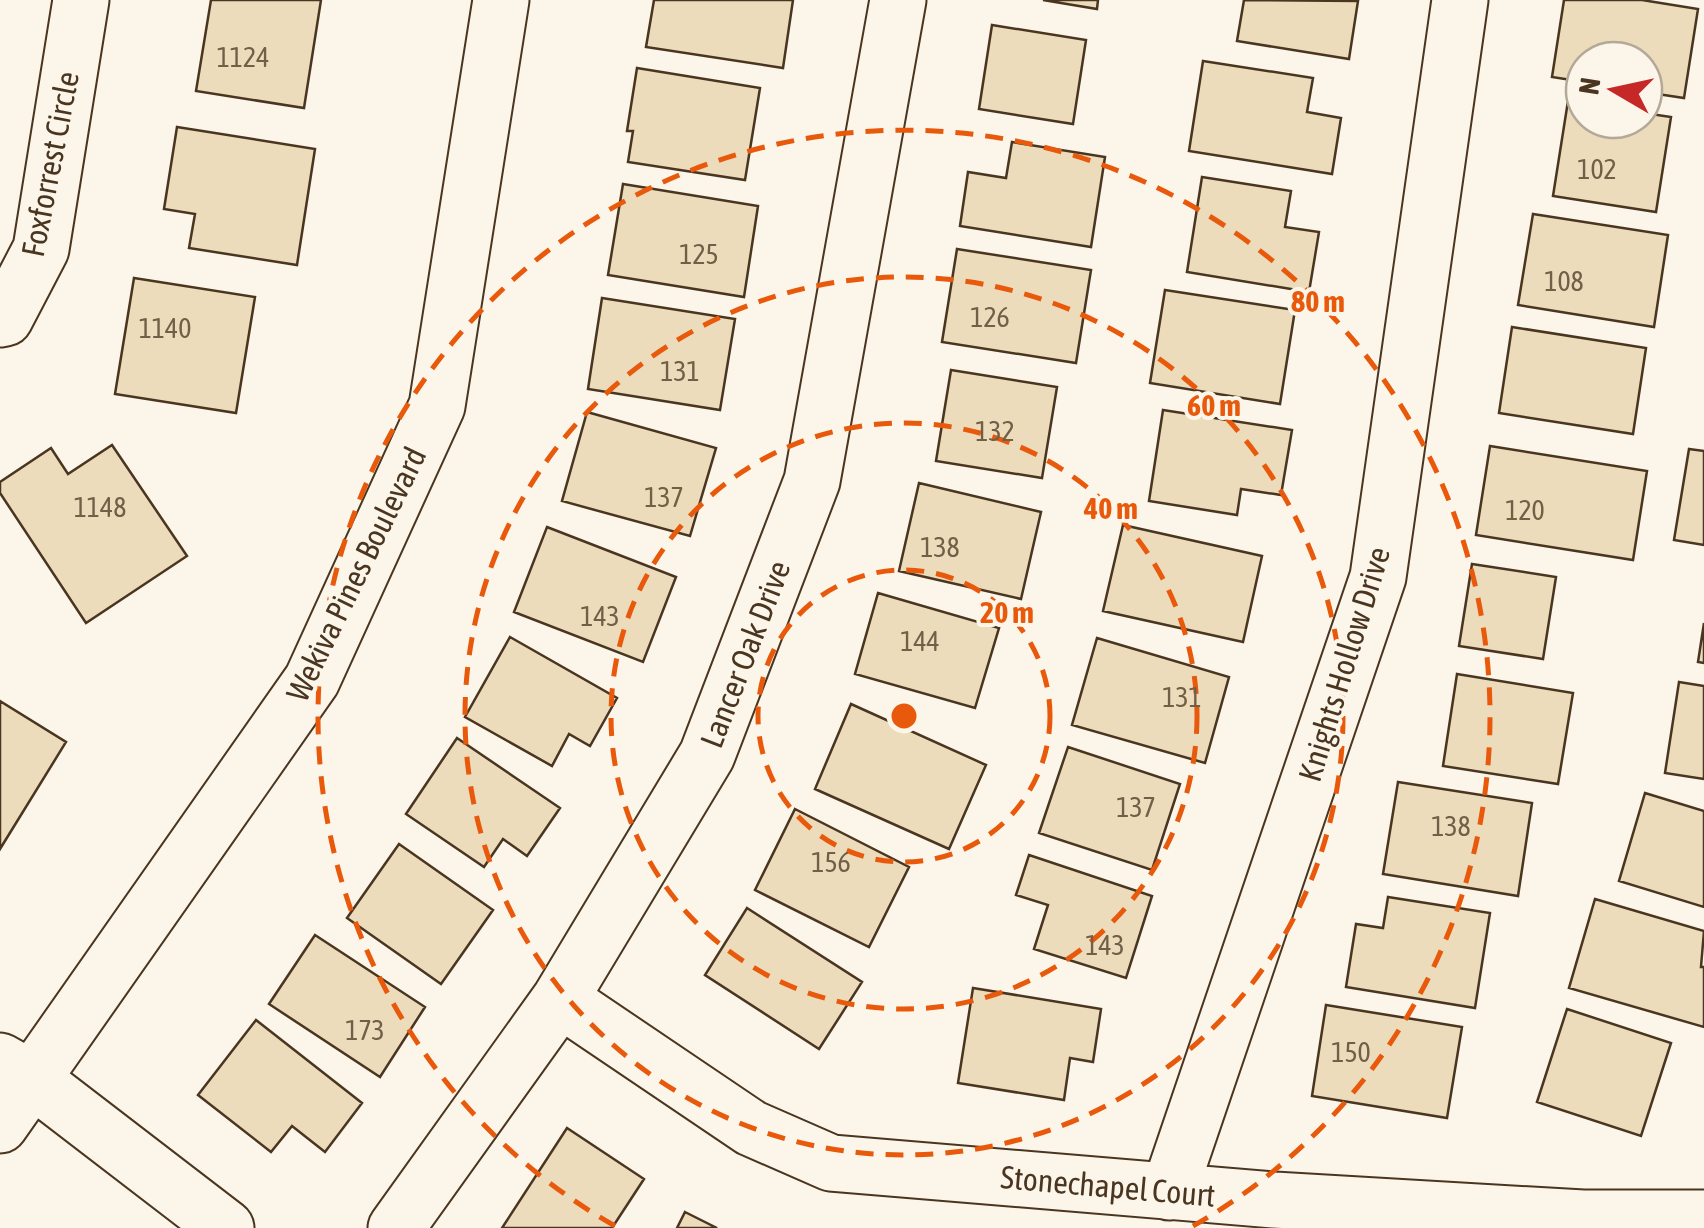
<svg xmlns="http://www.w3.org/2000/svg" width="1704" height="1228" viewBox="0 0 1704 1228" font-family="'Asap Condensed',sans-serif">
<style>
.building{fill:#ecdcbc;stroke:#4a3520;stroke-width:2.5}
.lines{fill:none;stroke-linecap:round;stroke-linejoin:round}
.minor-casing{stroke:#4a3520;stroke-width:59}
.minor{stroke:#fbf6e9;stroke-width:55}
.ring{fill:none;stroke:#e8590c;stroke-width:5;stroke-dasharray:18 12}
.labels{text-anchor:middle;dominant-baseline:central;stroke-width:8;stroke-linejoin:round;paint-order:stroke}
.number-label{font-size:28px;fill:#725f47}
.street-label{font-size:32px;fill:#4a3520;stroke:#fbf6e9}
.centre{fill:#e8590c;stroke:#fbf6e9;stroke-width:5}
.ring-label{font-size:30px;text-anchor:middle;font-weight:bold;fill:#e8590c;stroke:#fbf6e9;stroke-width:8;stroke-linejoin:round;paint-order:stroke}
</style>
<rect width="100%" height="100%" fill="#fbf6e9"/>
<path class="building" d="M 211,0 L 321,0 L 304,108 L 196,91 Z
M 654,0 L 793,0 L 783,68 L 646,47 Z
M 1043,0 L 1098,0 L 1097,9 Z
M 1244,0 L 1358,1 L 1349,59 L 1237,41 Z
M 1564,0 L 1642,0 L 1698,9 L 1684,98 L 1644,92 L 1644,60 L 1584,60 L 1584,82 L 1552,77 Z
M 992,25 L 1086,40 L 1073,124 L 979,109 Z
M 1203,61 L 1313,78 L 1307,112 L 1341,118 L 1332,174 L 1189,151 Z
M 637,68 L 760,88 L 745,180 L 628,162 L 633,131 L 627,131 Z
M 1568,101 L 1584,103 L 1584,120 L 1644,120 L 1644,113 L 1671,117 L 1656,212 L 1553,196 Z
M 177,127 L 315,149 L 297,265 L 189,248 L 195,214 L 164,209 Z
M 1012,142 L 1105,157 L 1091,247 L 960,226 L 968,172 L 1006,178 Z
M 1202,177 L 1291,191 L 1285,227 L 1319,232 L 1309,292 L 1187,272 Z
M 623,184 L 758,206 L 744,297 L 608,275 Z
M 1533,214 L 1668,235 L 1654,327 L 1518,305 Z
M 957,249 L 1091,270 L 1076,363 L 942,342 Z
M 134,278 L 255,297 L 236,413 L 115,394 Z
M 1165,290 L 1295,310 L 1280,404 L 1150,383 Z
M 602,298 L 735,319 L 720,410 L 588,389 Z
M 1512,327 L 1646,348 L 1633,434 L 1499,413 Z
M 951,370 L 1057,387 L 1042,478 L 936,461 Z
M 1163,410 L 1292,430 L 1281,495 L 1241,489 L 1237,515 L 1149,501 Z
M 587,412 L 716,448 L 690,536 L 562,501 Z
M 112,445 L 187,556 L 86,623 L 0,493 L 0,482 L 51,448 L 68,474 Z
M 1490,446 L 1647,471 L 1633,560 L 1476,535 Z
M 1689,449 L 1704,451 L 1704,545 L 1674,540 Z
M 919,483 L 1041,512 L 1021,599 L 899,571 Z
M 1123,525 L 1262,556 L 1243,642 L 1103,611 Z
M 547,527 L 676,577 L 643,662 L 514,612 Z
M 1472,564 L 1556,577 L 1543,659 L 1459,646 Z
M 878,593 L 999,628 L 975,708 L 855,674 Z
M 1704,623 L 1704,663 L 1698,662 Z
M 510,637 L 617,698 L 590,746 L 569,734 L 552,766 L 465,717 Z
M 1097,638 L 1229,677 L 1205,763 L 1072,725 Z
M 1457,674 L 1573,693 L 1558,784 L 1443,766 Z
M 1679,682 L 1704,686 L 1704,779 L 1665,773 Z
M 0,701 L 66,742 L 0,849 Z
M 851,704 L 986,765 L 949,849 L 815,789 Z
M 457,738 L 560,808 L 527,856 L 503,839 L 484,867 L 406,814 Z
M 1068,747 L 1180,784 L 1152,870 L 1039,833 Z
M 1398,782 L 1532,803 L 1518,896 L 1383,874 Z
M 1645,793 L 1704,811 L 1704,907 L 1619,881 Z
M 795,809 L 909,867 L 869,947 L 755,890 Z
M 399,844 L 493,910 L 441,984 L 347,918 Z
M 1029,855 L 1152,896 L 1126,978 L 1034,949 L 1048,905 L 1016,895 Z
M 1388,897 L 1490,913 L 1475,1008 L 1346,987 L 1356,924 L 1383,928 Z
M 1595,899 L 1704,931 L 1701,967 L 1704,967 L 1704,1027 L 1569,988 Z
M 747,908 L 862,982 L 819,1049 L 705,975 Z
M 315,935 L 425,1007 L 380,1077 L 269,1004 Z
M 973,988 L 1101,1009 L 1093,1062 L 1070,1058 L 1064,1100 L 958,1083 Z
M 1326,1005 L 1462,1027 L 1447,1118 L 1312,1096 Z
M 1567,1009 L 1671,1043 L 1641,1136 L 1537,1102 Z
M 256,1020 L 362,1103 L 325,1152 L 292,1126 L 271,1152 L 198,1095 Z
M 567,1128 L 644,1179 L 612,1228 L 502,1228 Z
M 685,1212 L 717,1228 L 677,1228 Z"/>
<g class="lines">
<defs>
<path id="minor" d="M 0,319 L 5,318 L 41,249 L 81,0
M 560,999 L 751,1128 L 831,1163 L 1274,1200 L 1583,1218 L 1704,1218
M 0,1061 L 32,1079 L 226,1228
M 0,1125 L 312,680 L 437,406 L 501,0
M 1169,1192 L 1378,577 L 1460,0
M 396,1228 L 560,999 L 707,755 L 812,481 L 898,0"/>
</defs>
<use href="#minor" class="minor-casing"/>
<use href="#minor" class="minor"/>
</g>
<g class="ring">
<circle cx="904" cy="716" r="146"/>
<circle cx="904" cy="716" r="293"/>
<circle cx="904" cy="716" r="439"/>
<path d="M615 1226A586 586 0 1 1 1193 1226"/>
</g>
<g class="labels">
<g class="number-label">
<text x="243" y="57">1124</text>
<text x="1597" y="169">102</text>
<text x="699" y="254">125</text>
<text x="1564" y="281">108</text>
<text x="990" y="317">126</text>
<text x="165" y="328">1140</text>
<text x="680" y="371">131</text>
<text x="995" y="431">132</text>
<text x="664" y="497">137</text>
<text x="100" y="507">1148</text>
<text x="1525" y="510">120</text>
<text x="940" y="547">138</text>
<text x="600" y="616">143</text>
<text x="920" y="641">144</text>
<text x="1182" y="697">131</text>
<text x="1136" y="807">137</text>
<text x="1451" y="826">138</text>
<text x="831" y="862">156</text>
<text x="1105" y="945">143</text>
<text x="365" y="1030">173</text>
<text x="1351" y="1052">150</text>
</g>
<g class="street-label">
<text transform="translate(50 164) rotate(-79)">Foxforrest Circle</text>
<text transform="translate(356 574) rotate(-64)">Wekiva Pines Boulevard</text>
<text transform="translate(745 654) rotate(-69)">Lancer Oak Drive</text>
<text transform="translate(1344 664) rotate(-73)">Knights Hollow Drive</text>
<text transform="translate(1108 1186) rotate(5)">Stonechapel Court</text>
</g>
</g>
<circle cx="904" cy="716" r="15" class="centre"/>
<g class="ring-label">
<text x="1318" y="312">80 m</text>
<text x="1214" y="416">60 m</text>
<text x="1111" y="519">40 m</text>
<text x="1007" y="623">20 m</text>
</g>
<g transform="translate(1614 90) rotate(279)"><circle r="48" fill="#fbf6e9" stroke="#b4a999" stroke-width="2.5"/>
<path d="M0-8L18 38L0 25L-18 38Z" fill="#c62828"/>
<text y="-15" font-size="28" font-weight="bold" text-anchor="middle" fill="#4a3520">N</text>
</g>
</svg>
